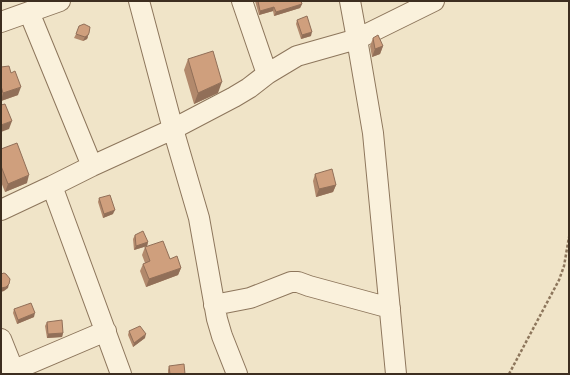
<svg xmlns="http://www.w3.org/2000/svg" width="570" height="375" viewBox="0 0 570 375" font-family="Literata,serif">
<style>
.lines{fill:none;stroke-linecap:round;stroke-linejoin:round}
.minor-casing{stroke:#8d765c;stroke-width:22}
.path{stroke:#8d765c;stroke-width:2.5;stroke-dasharray:3 2;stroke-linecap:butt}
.minor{stroke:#faf1dc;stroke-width:20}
.wall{fill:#b2896c}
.shaded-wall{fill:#916f58}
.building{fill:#cf9f7d;stroke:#916f58}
</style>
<rect width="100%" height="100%" fill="#f0e4c8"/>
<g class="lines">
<defs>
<path id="minor" d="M 139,1 L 173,129 L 199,218 L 217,319 L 222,336 L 237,374
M 242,1 L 267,74
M 350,1 L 357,39 L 373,133 L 396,374
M 29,12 L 92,166
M 1,22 L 60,1
M 52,186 L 121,374
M 1,210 L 52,186 L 92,166 L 173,129 L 234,97 L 249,88 L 267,74 L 297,56 L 357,39 L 434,1
M 214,305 L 250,298 L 291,282 L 298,282 L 309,286 L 390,308
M 1,339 L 15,374
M 5,374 L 106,331"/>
</defs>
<use href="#minor" class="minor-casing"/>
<path class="path" d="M 509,374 L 559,280 L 564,266 L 569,237"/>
<use href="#minor" class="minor"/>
</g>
<path class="wall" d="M 255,1 L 301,1 L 302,4 L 300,8 L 274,16 L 273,11 L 259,15 Z
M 297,20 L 311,36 L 301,39 L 296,24 Z
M 76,34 L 88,37 L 87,39 L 83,41 L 74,38 Z
M 373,38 L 383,46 L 380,54 L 372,57 L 370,46 Z
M 188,59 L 218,93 L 194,104 L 184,70 Z
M 1,67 L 18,95 L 1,101 Z
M 1,149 L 27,183 L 5,192 L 1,182 Z
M 315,174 L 336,185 L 333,192 L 316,197 L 313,181 Z
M 99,198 L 113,214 L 103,218 L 98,202 Z
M 135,235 L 148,242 L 147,246 L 134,250 L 133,239 Z
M 145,247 L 170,259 L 181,268 L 178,275 L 146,287 L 140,271 L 143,264 L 145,263 L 142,255 Z
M 14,309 L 34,317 L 17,324 L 13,313 Z
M 47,322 L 63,333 L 62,337 L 47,338 L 45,326 Z
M 129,331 L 145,338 L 133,347 L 128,335 Z
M 169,366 L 185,374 L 168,374 L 168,370 Z"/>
<path class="shaded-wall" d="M 302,4 L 300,8 L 274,16 L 276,12 Z
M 274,7 L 273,11 L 259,15 L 260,11 Z
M 312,32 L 311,36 L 301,39 L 302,35 Z
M 89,33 L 87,39 L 83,41 L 85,37 Z
M 383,46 L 380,54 L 372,57 L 375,49 Z
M 222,82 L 218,93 L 194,104 L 198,93 Z
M 21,87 L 18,95 L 1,101 L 3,93 Z
M 12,121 L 9,129 L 1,132 L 1,125 Z
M 29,175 L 27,183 L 5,192 L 8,184 Z
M 336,185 L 333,192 L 316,197 L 319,189 Z
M 115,210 L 113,214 L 103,218 L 104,214 Z
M 148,242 L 147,246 L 134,250 L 136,246 Z
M 181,268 L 178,275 L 146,287 L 149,279 Z
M 9,284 L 8,288 L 4,291 L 1,292 L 1,288 Z
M 35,313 L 34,317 L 17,324 L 18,320 Z
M 63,333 L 62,337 L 47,338 L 48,334 Z
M 146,334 L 145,338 L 133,347 L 134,343 Z"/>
<path class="building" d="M 258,1 L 301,1 L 302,4 L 276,12 L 274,7 L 260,11 Z
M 307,16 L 312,32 L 302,35 L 297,20 Z
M 84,24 L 90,27 L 89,33 L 88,35 L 85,37 L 76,34 L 79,26 Z
M 378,35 L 383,46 L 375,49 L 373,38 Z
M 213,51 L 222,82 L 198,93 L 188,59 Z
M 9,66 L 11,73 L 15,71 L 21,87 L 3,93 L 1,86 L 1,67 Z
M 5,104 L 12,121 L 1,125 L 1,105 Z
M 17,143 L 29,175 L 8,184 L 1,166 L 1,149 Z
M 332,169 L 336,185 L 319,189 L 315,174 Z
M 110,195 L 115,210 L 104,214 L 99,198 Z
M 143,231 L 148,242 L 136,246 L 135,235 Z
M 163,241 L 170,259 L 177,256 L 181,268 L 149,279 L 143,264 L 150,261 L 145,247 Z
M 4,273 L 6,274 L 10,279 L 9,284 L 6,287 L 1,288 L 1,274 Z
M 31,303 L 35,313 L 18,320 L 14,309 Z
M 62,320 L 63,333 L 48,334 L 47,322 Z
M 140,326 L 146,334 L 134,343 L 129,331 Z
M 184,364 L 185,374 L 170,374 L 169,366 Z"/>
<rect width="570" height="375" fill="none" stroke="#3d2e20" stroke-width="4"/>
</svg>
